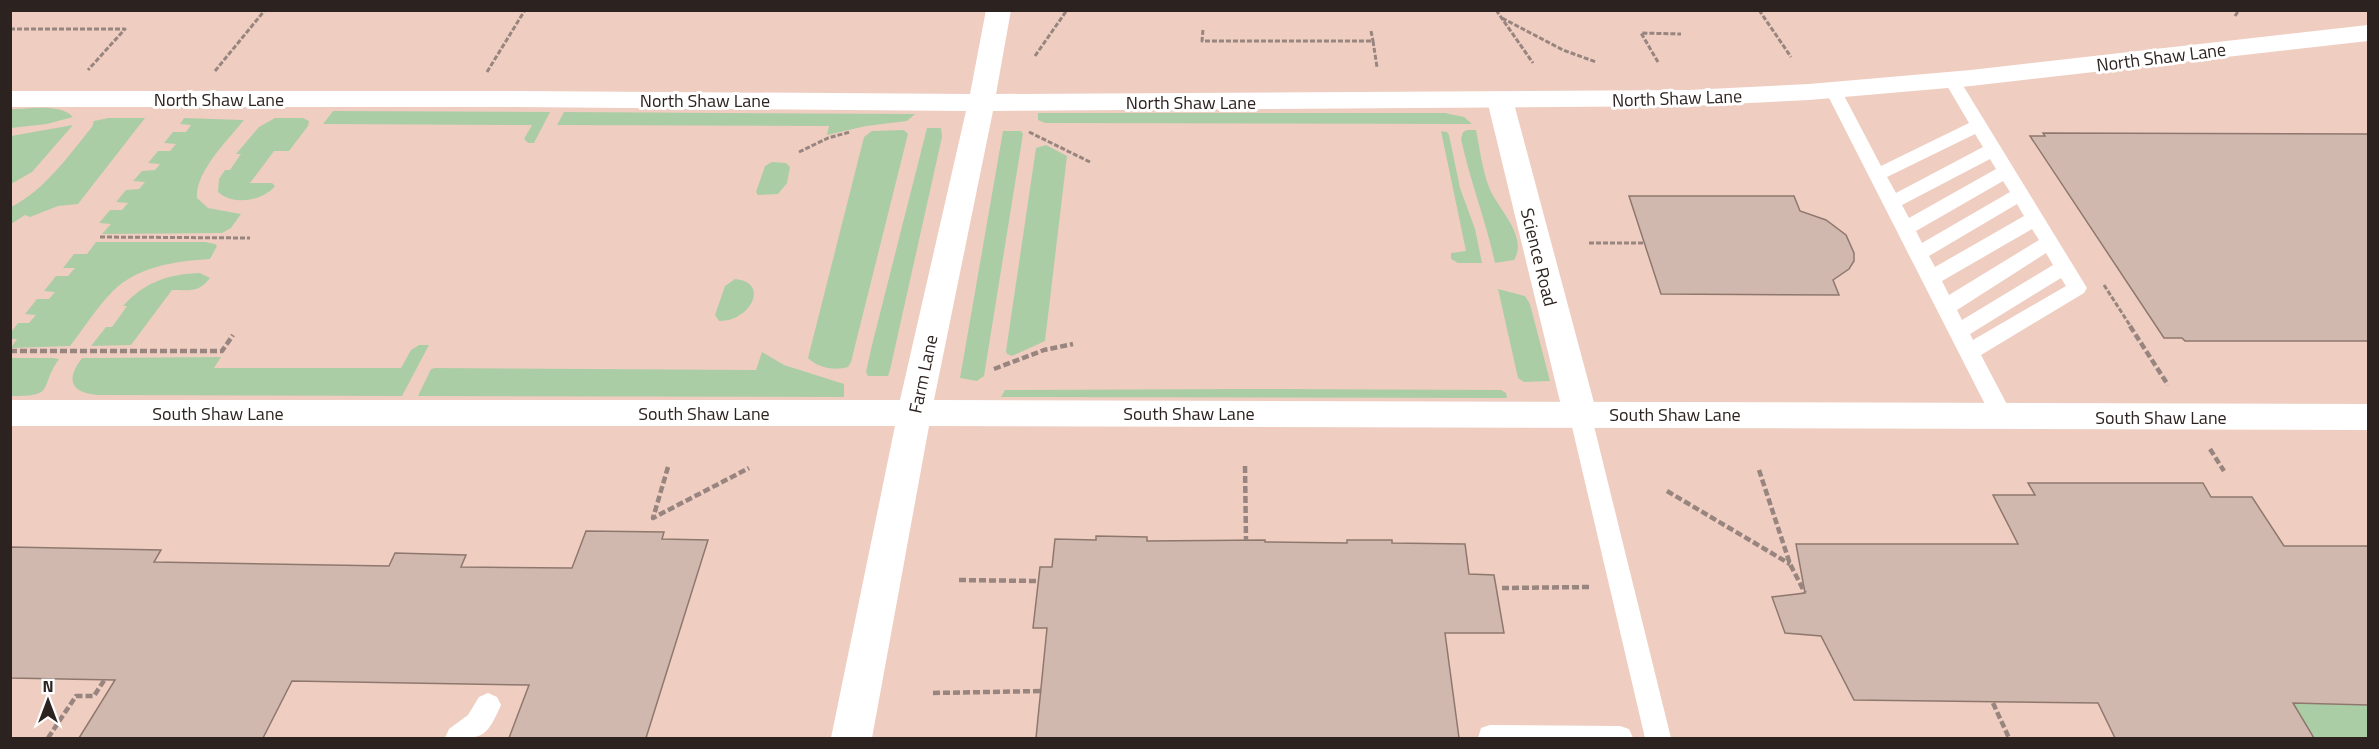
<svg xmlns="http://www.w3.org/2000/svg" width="2379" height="749" viewBox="0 0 2379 749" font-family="'Titillium Web',sans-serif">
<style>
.built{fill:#efcec1}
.green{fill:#abcda6}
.building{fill:#d1b8ae;stroke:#8e786e;stroke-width:1.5}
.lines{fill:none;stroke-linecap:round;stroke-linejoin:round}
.path-far1{stroke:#98857f;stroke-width:3;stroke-dasharray:5 2;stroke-linecap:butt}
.path{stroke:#98857f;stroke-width:4.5;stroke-dasharray:7 3;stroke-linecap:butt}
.service{fill:#fff;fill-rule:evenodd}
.minor{fill:#fff;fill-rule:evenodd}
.tertiary{fill:#fff;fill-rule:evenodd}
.labels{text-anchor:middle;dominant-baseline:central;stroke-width:6;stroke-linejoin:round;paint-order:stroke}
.street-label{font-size:18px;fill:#2c221f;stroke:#fff}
</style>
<rect width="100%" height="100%" fill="#f6dcd2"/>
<path class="built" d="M 11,11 L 2368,11 L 2368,738 L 11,738 Z"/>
<path class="green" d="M 11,109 C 28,109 61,103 73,117 L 47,124 L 11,128 Z
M 333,111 L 550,112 L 534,143 L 528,143 L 524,139 L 532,125 L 323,124 Z
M 564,112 L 915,114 L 907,121 L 866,126 L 827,135 L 829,126 L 557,125 Z
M 1038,113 L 1445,113 L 1464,117 L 1472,124 L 1045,123 L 1038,120 Z
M 108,118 L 145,118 L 78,204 L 58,206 L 30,217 L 25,215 L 11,224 L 11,207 C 44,191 69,155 92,127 L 94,121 Z
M 184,118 L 244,120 C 228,140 195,172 197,198 L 208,208 L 241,214 L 231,228 L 222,233 L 102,234 L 111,224 L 99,223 L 110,210 L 122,210 L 128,203 L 116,202 L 126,190 L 139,189 L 145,182 L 133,181 L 142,171 L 155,170 L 160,164 L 148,163 L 158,151 L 170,151 L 176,144 L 164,143 L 173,132 L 186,132 L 191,125 L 180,124 Z
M 275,118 L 303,118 L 309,121 L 308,126 L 289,151 L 274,151 L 250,183 L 272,183 L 275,186 C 263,201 233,206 218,192 L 219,179 L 225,170 L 230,170 L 241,154 L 236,154 L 259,127 Z
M 73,125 L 32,172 L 11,184 L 11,136 Z
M 927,128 L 941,128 L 942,137 L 890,370 L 888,376 L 868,376 L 866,372 L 872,345 Z
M 904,130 L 908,134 L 851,362 L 848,367 C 835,371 818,368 808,358 L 809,354 L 864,137 L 872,131 Z
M 1467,130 L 1476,130 C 1480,149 1482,169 1489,187 C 1496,207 1529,236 1514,260 L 1495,263 C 1486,221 1470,181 1461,139 L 1463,132 Z
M 1003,131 L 1021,131 L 1023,134 L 984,376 L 977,381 L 960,378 Z
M 1441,131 L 1447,132 L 1449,135 L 1460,188 L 1475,229 L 1482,263 L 1458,263 L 1451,259 L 1451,253 L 1466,251 Z
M 1046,145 L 1067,156 L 1045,341 L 1012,356 L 1007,354 L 1006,351 L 1036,148 Z
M 772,162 L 786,163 L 790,167 L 787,183 L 778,194 L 758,195 L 756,192 L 765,166 Z
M 96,242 L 205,242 L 215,244 L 217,246 L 210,259 C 177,261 138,266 113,291 C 97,307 84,328 70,346 L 11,348 L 17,339 L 11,339 L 11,332 L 18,323 L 29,323 L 36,315 L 25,314 L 37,299 L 49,299 L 55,292 L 44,291 L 56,276 L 68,276 L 75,268 L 63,268 L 74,254 L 87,254 Z
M 200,273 L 210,278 C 199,293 189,290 172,290 L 131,345 L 91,346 L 106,327 L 112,327 L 127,306 L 123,306 C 144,282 169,274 200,273 Z
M 735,279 C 771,282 750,322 719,321 L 715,315 L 725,286 Z
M 1498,289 L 1525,296 L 1530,304 L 1550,381 L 1524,382 L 1518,378 Z
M 419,345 L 429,345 L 402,396 L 102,395 C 74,394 63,383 82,358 L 94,358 L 221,357 L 214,368 L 401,368 L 411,350 Z
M 762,352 L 784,365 L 844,384 L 844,397 L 418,396 L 431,369 L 435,368 L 756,370 Z
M 11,358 L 53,358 L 59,359 C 38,389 57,396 11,396 Z
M 1244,389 L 1501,390 L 1506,393 L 1507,398 L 1001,397 L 1005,390 L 1010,390 Z
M 2293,703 L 2368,705 L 2368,738 L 2314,738 Z"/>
<path class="building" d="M 2043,133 L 2368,134 L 2368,341 L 2185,341 L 2182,338 L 2164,338 L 2030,136 L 2045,136 Z
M 1629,196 L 1794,196 L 1800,211 L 1826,220 L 1846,235 L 1854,253 L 1854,261 L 1849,269 L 1833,280 L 1839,295 L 1661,294 Z
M 2028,483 L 2203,483 L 2211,497 L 2252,497 L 2284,546 L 2368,546 L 2368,705 L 2293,703 L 2314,738 L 2115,738 L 2098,703 L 1854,700 L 1821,636 L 1785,633 L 1772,597 L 1805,593 L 1796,544 L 2018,544 L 1993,495 L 2035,495 Z
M 586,531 L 664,532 L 662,539 L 708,540 L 646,738 L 509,738 L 529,685 L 292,681 L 263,738 L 79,738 L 115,680 L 10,678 L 10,547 L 161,550 L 154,562 L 389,566 L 395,553 L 466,555 L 461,567 L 572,568 Z
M 1096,536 L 1147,537 L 1147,541 L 1265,540 L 1265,542 L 1347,543 L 1347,540 L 1392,540 L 1392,543 L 1465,544 L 1469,574 L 1494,575 L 1504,633 L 1445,633 L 1459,738 L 1036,738 L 1047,628 L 1033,628 L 1040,567 L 1052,567 L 1055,539 L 1096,540 Z"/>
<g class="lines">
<path class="path-far1" d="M 1496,10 L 1533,63
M 1759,10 L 1791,57
M 2235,16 L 2239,10
M 1502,18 L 1563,50 L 1596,62
M 10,29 L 125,29 L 88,70
M 1203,30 L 1202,41 L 1373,41 L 1377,67
M 1371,31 L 1373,41
M 1035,56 L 1067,10
M 1658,62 L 1641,33 L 1681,34
M 215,71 L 265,10
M 487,72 L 525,10
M 1029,132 L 1090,162
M 799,152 L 828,138 L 850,132
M 100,237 L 250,238
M 1589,243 L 1645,243
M 2104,285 L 2131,327"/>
<path class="path" d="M 2130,326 L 2168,385
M 10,351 L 222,351 L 233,335
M 994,369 L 1044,350 L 1073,344
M 2210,449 L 2224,471
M 1245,466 L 1246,540
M 668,467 L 653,518 L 749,468
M 1759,470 L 1790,564 L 1805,593
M 1667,491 L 1790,564
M 959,580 L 1038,581
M 1502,588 L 1591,587
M 933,693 L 1041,691
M 1993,703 L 2009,738
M 48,738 L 76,696 L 94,696 L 105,679"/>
<path class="service" d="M 1951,74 L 1957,75 L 1959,79 L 2087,288 L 2084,293 L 1981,355 L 2013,416 L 2010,422 L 2002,424 L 1994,422 L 1991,416 L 1825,90 L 1827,86 L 1839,86 L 1881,166 L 1969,123 L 1943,79 L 1945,75 ZM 1975,134 L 1983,147 L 1896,193 L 1887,177 ZM 1990,159 L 1996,169 L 1909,218 L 1902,205 ZM 2003,181 L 2010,192 L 1922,243 L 1916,231 ZM 2017,204 L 2024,216 L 1935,267 L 1929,256 ZM 2032,229 L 2039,240 L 1949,295 L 1942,281 ZM 2046,253 L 2053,265 L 1962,320 L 1957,310 ZM 2061,278 L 2066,286 L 1973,340 L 1970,334 Z
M 1580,406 L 1588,408 L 1591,414 L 1671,738 L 1645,738 L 1569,414 L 1572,408 Z
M 488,693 L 497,697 L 501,705 C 485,741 482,738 445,738 L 449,729 L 468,715 L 479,697 Z
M 1490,725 L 1620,726 L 1629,729 L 1633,738 L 1478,738 L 1481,728 Z"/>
<path class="minor" d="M 1500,92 L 1510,94 L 1513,100 L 1597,414 L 1592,423 L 1580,427 L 1568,423 L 1563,414 L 1487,100 L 1490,94 Z"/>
<path class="tertiary" d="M 986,10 L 1011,10 L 996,94 L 1689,90 L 1809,84 L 1971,70 L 2368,25 L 2368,41 L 1971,86 L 1809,100 L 1689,106 L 993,111 L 934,400 L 2368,404 L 2368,430 L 929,426 L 872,738 L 831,738 L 895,426 L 10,426 L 10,400 L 900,400 L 966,111 L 518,107 L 10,107 L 10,91 L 518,91 L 970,94 Z"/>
</g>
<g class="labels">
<g class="street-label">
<text transform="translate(2161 57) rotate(-7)">North Shaw Lane</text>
<text transform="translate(1677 98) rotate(-2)">North Shaw Lane</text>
<text x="219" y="99">North Shaw Lane</text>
<text x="705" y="100">North Shaw Lane</text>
<text x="1191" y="102">North Shaw Lane</text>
<text transform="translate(1539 257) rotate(76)">Science Road</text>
<text transform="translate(923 374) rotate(-78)">Farm Lane</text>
<text x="218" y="413">South Shaw Lane</text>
<text x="704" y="413">South Shaw Lane</text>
<text x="1189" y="413">South Shaw Lane</text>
<text x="1675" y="414">South Shaw Lane</text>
<text x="2161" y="417">South Shaw Lane</text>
</g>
</g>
<rect width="2379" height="749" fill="none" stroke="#2c221f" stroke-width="24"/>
<g transform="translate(48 701)" stroke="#ffffff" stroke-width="4.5" paint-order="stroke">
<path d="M0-4.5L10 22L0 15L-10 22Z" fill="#2c221f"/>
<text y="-9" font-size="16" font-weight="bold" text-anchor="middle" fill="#2c221f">N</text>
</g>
</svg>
